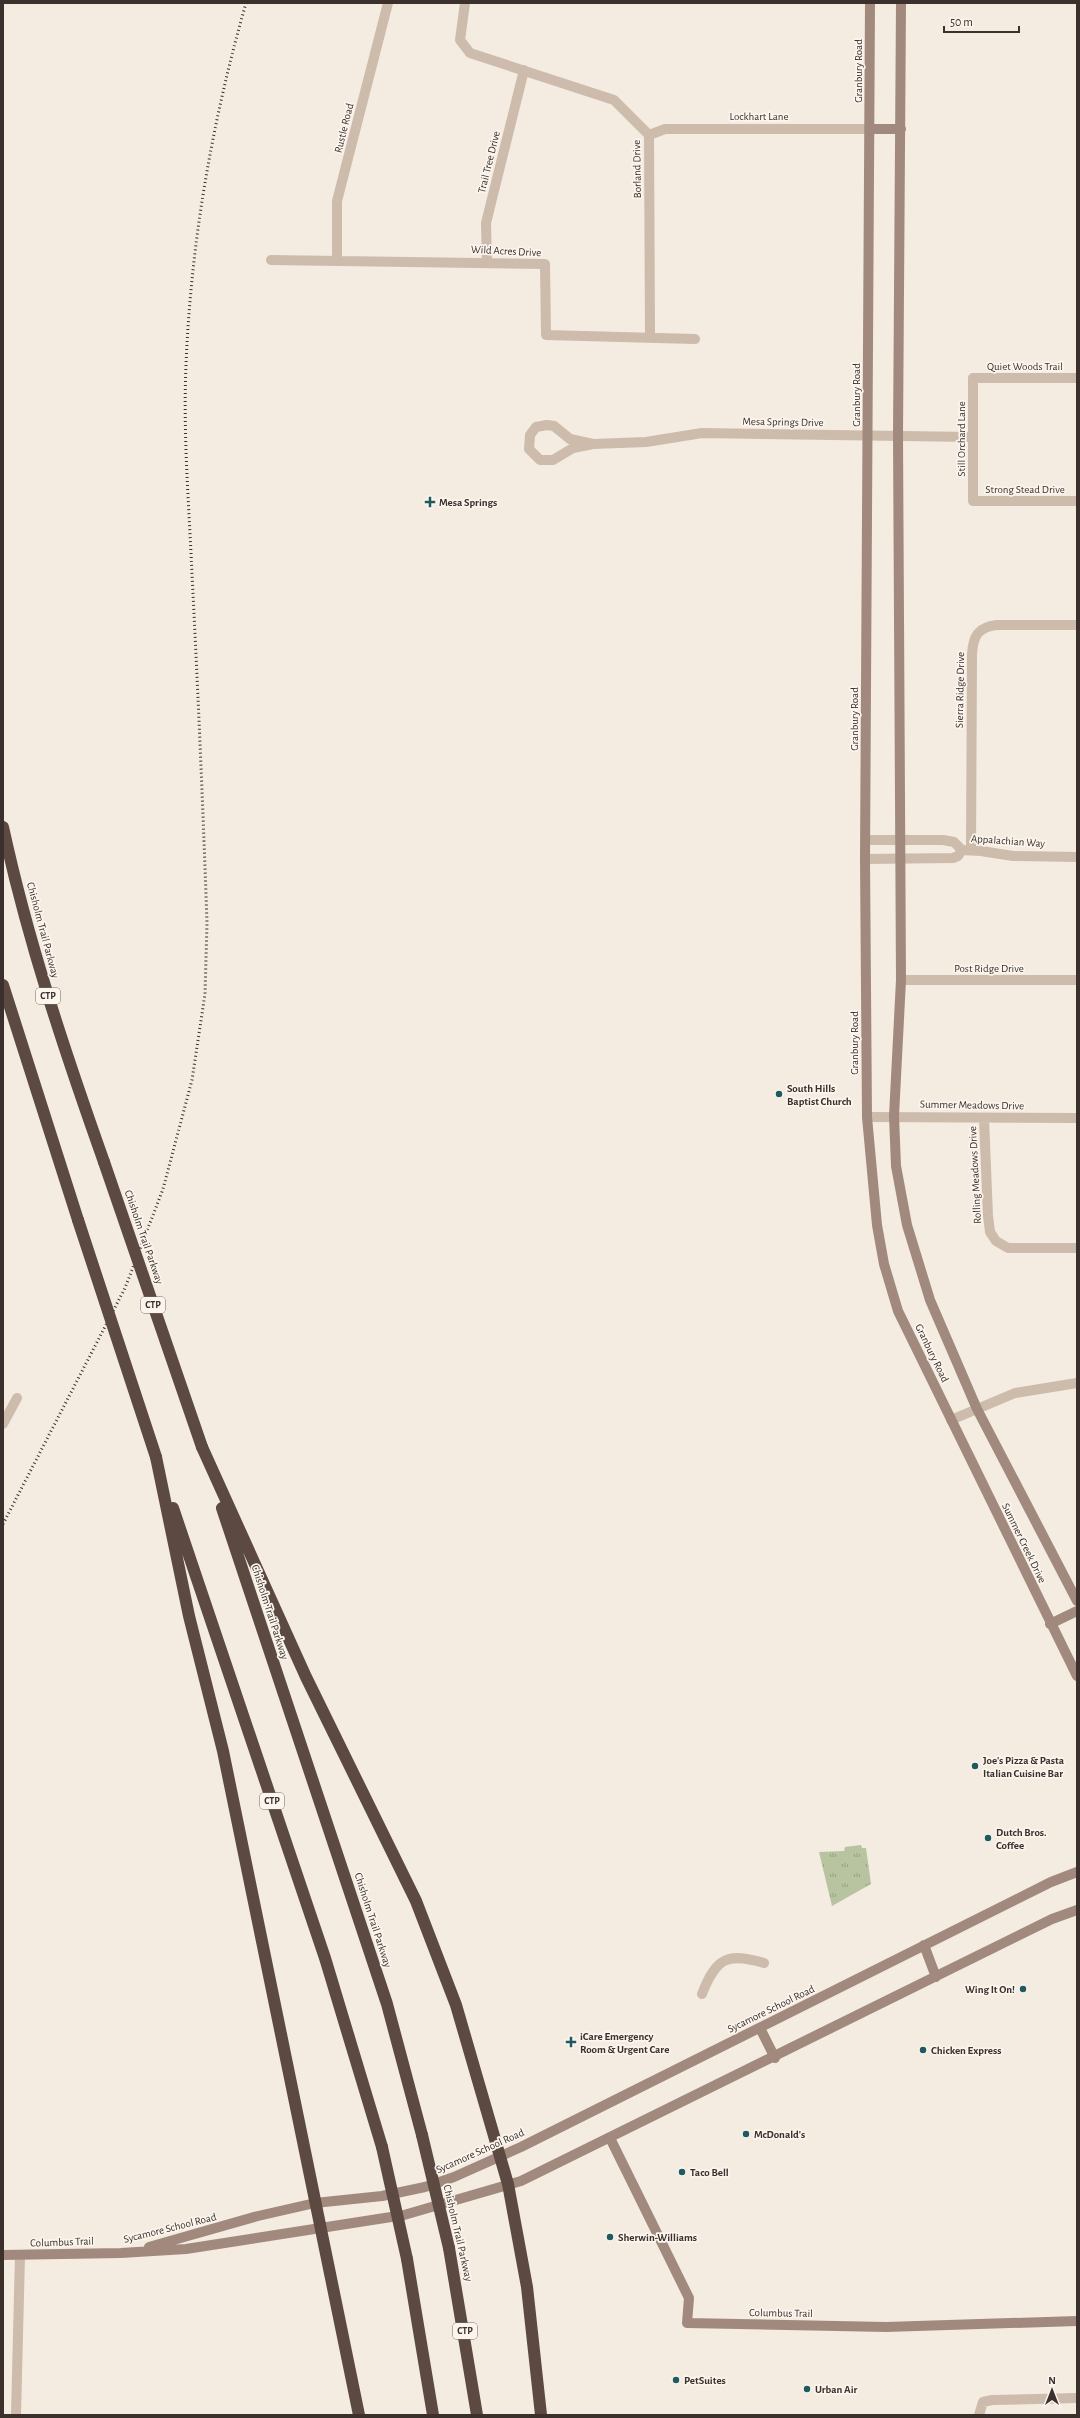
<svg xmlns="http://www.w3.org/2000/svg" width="1080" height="2418" viewBox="0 0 1080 2418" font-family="'Alegreya Sans',sans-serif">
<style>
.park{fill:url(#park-tufts)}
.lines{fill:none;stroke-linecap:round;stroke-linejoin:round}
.street{stroke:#cdbbac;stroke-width:10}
.secondary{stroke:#a18a7d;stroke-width:10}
.highway{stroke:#5c4a42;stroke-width:12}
.rail{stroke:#3b302b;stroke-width:3;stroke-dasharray:1 3;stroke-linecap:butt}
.highway-bridge{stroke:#5c4a42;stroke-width:12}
.poi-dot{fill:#1f5a5e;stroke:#fbf5ee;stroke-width:1.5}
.labels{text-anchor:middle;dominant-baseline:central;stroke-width:3.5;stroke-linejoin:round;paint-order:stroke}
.shield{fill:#fbf5ee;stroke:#756b66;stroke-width:1}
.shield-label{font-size:10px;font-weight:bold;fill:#3b302b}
.street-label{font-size:11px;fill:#3b302b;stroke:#fbf5ee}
.poi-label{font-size:11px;font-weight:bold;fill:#3b302b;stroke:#fbf5ee;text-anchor:start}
</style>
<defs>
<pattern id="park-tufts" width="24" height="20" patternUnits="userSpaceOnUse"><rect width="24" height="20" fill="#b8c4a0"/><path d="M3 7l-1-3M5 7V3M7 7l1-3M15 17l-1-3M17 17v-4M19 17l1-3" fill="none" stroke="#97a083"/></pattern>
</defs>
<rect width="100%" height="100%" fill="#f4ebe1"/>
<path class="park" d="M 861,1845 L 862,1848 L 866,1848 L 871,1884 L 832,1906 L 819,1852 L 844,1851 L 845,1847 Z"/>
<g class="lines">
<path class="street" d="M 465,3 L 460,40 L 470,53 L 614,100 L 649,135 L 650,338
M 649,135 L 665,129 L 870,129
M 271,260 L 545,264 L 546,335 L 695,339
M 337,260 L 337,201 L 388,3
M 487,262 L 486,223 L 524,70
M 1077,378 L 973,378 L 973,501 L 1077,501
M 547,425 L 554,426 L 570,439 L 593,444 L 573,448 L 553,460 L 540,460 L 529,449 L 530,435 L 536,427 Z
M 593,444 L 646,442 L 702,433 L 973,437
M 866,840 L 943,840 L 954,842 L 962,850 L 981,851 L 1013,856 L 1077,857
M 971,850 L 972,654 C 973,636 978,627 997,625 L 1077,625
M 865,859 L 953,858 L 958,856 L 962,850
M 901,980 L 1077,980
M 867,1117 L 1077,1118
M 984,1119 L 988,1216 L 990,1232 L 996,1241 L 1008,1248 L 1077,1248
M 951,1420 L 1015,1393 L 1077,1383
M 3,1424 L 17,1398
M 702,1994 C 716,1958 727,1952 764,1963
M 16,2415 L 20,2255
M 979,2415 L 983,2402 L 992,2400 L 1077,2398"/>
<path class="secondary" d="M 870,3 L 865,859 L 867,1117 L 877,1225 L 884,1264 L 898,1311 L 1077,1676
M 901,3 L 898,436 L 901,980 L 894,1116 L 896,1166 L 907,1225 L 930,1300 L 977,1409 L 1077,1601
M 870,129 L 901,129
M 1050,1624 L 1077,1611
M 924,1945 L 936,1977
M 760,2028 L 775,2058
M 610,2138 L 689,2298 L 687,2323 L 886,2327 L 1077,2321
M 149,2247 L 258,2216 L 315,2203 L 382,2196 L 425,2187 L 454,2177 L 521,2147 L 1051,1882 L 1077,1872
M 3,2255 L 121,2253 L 186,2249 L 404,2215 L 521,2181 L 1052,1919 L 1077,1910"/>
<path class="highway" d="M 3,827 C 28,942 65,1052 104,1162
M 3,985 L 78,1220
M 202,1447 L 306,1677 L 416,1901 L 456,2005 L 508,2184 L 527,2287 L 541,2415
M 156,1457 L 189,1616 L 223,1751 L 359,2415
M 173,1508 L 325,1958 L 382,2147
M 222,1508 L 387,2004 L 422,2135
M 449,2248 L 477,2415
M 407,2259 L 433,2415"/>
<path class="rail" d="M 3,1524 L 125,1288 L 163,1189 L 192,1080 L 205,994 L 207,923 C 203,807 198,691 192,574 C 189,505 183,434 186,365 C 191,241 212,122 246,3"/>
<path class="highway-bridge" d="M 104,1162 L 202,1447
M 78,1220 L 156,1457
M 422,2135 L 449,2248
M 382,2147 L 407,2259"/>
</g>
<g class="poi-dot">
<path d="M428 496h4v4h4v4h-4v4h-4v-4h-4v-4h4z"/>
<circle cx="779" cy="1094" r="4"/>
<circle cx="975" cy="1766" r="4"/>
<circle cx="988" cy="1838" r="4"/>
<circle cx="1023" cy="1989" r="4"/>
<path d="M569 2036h4v4h4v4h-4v4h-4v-4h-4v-4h4z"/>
<circle cx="923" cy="2050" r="4"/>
<circle cx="746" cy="2134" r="4"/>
<circle cx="682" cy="2172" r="4"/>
<circle cx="610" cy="2237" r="4"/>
<circle cx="676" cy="2380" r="4"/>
<circle cx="807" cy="2389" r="4"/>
</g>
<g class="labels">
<g class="shield">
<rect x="36" y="988" width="24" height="16" rx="3"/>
<rect x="141" y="1297" width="24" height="16" rx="3"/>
<rect x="260" y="1793" width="24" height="16" rx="3"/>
<rect x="453" y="2323" width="24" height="16" rx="3"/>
</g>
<g class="shield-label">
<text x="48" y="996">CTP</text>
<text x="153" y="1305">CTP</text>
<text x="272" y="1801">CTP</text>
<text x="465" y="2331">CTP</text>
</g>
<g class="street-label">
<text transform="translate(858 71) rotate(-90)">Granbury Road</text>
<text x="759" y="116">Lockhart Lane</text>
<text transform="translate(344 128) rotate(-76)">Rustle Road</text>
<text transform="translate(489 162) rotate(-76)">Trail Tree Drive</text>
<text transform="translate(637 169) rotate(-91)">Borland Drive</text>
<text transform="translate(506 251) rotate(3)">Wild Acres Drive</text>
<text x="1025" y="366">Quiet Woods Trail</text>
<text transform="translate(856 395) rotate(-90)">Granbury Road</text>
<text transform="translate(783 422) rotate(1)">Mesa Springs Drive</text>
<text transform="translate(961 439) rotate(-90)">Still Orchard Lane</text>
<text x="1025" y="489">Strong Stead Drive</text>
<text transform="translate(960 690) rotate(-89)">Sierra Ridge Drive</text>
<text transform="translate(854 719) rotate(-90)">Granbury Road</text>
<text transform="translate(1008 841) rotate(4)">Appalachian Way</text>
<text transform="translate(43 930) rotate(75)">Chisholm Trail Parkway</text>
<text x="989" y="968">Post Ridge Drive</text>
<text transform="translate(854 1043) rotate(-90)">Granbury Road</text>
<text transform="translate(972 1105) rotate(1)">Summer Meadows Drive</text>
<text transform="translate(975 1175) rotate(-93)">Rolling Meadows Drive</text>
<text transform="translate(144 1237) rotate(71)">Chisholm Trail Parkway</text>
<text transform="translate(932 1353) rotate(64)">Granbury Road</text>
<text transform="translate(1024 1543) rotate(64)">Summer Creek Drive</text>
<text transform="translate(270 1612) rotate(72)">Chisholm Trail Parkway</text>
<text transform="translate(373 1920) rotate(72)">Chisholm Trail Parkway</text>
<text transform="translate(771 2009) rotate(-26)">Sycamore School Road</text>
<text transform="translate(480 2151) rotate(-24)">Sycamore School Road</text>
<text transform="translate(170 2228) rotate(-14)">Sycamore School Road</text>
<text transform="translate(458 2233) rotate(77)">Chisholm Trail Parkway</text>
<text transform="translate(62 2242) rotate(-2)">Columbus Trail</text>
<text transform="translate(781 2313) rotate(1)">Columbus Trail</text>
</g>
<g class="poi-label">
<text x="439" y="502">Mesa Springs</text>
<text x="787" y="1088">South Hills<tspan x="787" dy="13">Baptist Church</tspan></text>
<text x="983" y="1760">Joe's Pizza &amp; Pasta<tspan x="983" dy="13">Italian Cuisine Bar</tspan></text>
<text x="996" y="1832">Dutch Bros.<tspan x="996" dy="13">Coffee</tspan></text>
<text x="1015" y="1989" text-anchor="end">Wing It On!</text>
<text x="580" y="2036">iCare Emergency<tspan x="580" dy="13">Room &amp; Urgent Care</tspan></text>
<text x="931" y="2050">Chicken Express</text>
<text x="754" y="2134">McDonald's</text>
<text x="690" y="2172">Taco Bell</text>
<text x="618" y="2237">Sherwin-Williams</text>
<text x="684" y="2380">PetSuites</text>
<text x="815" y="2389">Urban Air</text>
</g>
</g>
<rect width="1080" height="2418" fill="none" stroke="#3b302b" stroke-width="8"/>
<g transform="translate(1052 2390)" stroke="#fbf5ee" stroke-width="3" paint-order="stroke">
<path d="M0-3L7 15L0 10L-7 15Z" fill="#3b302b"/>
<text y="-6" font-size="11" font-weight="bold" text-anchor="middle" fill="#3b302b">N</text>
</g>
<path d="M944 26v6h75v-6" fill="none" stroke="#3b302b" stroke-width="2"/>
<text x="950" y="26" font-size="12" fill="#3b302b" stroke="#fbf5ee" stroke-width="3" paint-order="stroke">50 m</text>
</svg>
